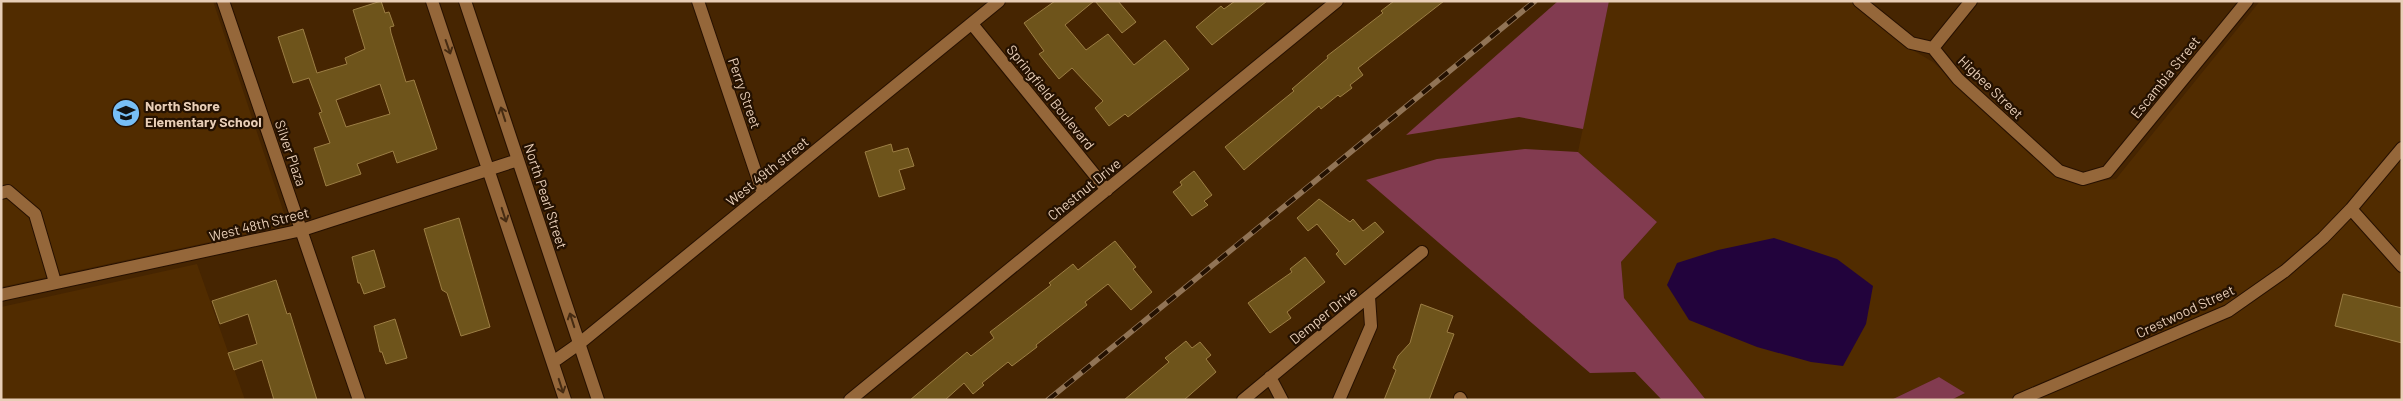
<svg xmlns="http://www.w3.org/2000/svg" width="2403" height="401" viewBox="0 0 2403 401" font-family="Barlow,sans-serif">
<style>
.built{fill:#512c00}
.forest{fill:#823b50}
.water{fill:#22033c}
.building{fill:#6e541b;stroke:#9c7e44;fill-rule:evenodd}
.lines{fill:none;stroke-linecap:round;stroke-linejoin:round}
.minor-casing{stroke:#261000;stroke-width:14}
.minor{stroke:#95673a;stroke-width:12}
.rail-casing{stroke:#917456;stroke-width:5.5}
.rail{stroke:#241101;stroke-width:4;stroke-dasharray:11;stroke-linecap:butt}
.oneway{stroke:#462b12}
.labels{text-anchor:middle;dominant-baseline:central;stroke-width:4.5;stroke-linejoin:round;paint-order:stroke}
.street-label{font-size:14px;fill:#e8ceb7;stroke:#241101}
.poi-label{font-size:14px;font-weight:bold;fill:#e8ceb7;stroke:#241101;text-anchor:start}
</style>
<rect width="100%" height="100%" fill="#462501"/>
<path class="built" d="M 1,1 L 213,1 L 288,225 L 1,287 Z
M 1609,1 L 1851,1 L 1904,45 L 1933,62 L 2053,174 L 2083,183 L 2116,179 L 2260,1 L 2402,1 L 2402,400 L 1951,400 L 1965,394 L 1939,377 L 1891,400 L 1706,400 L 1624,298 L 1621,262 L 1657,222 L 1578,152 Z
M 197,264 L 245,400 L 1,400 L 1,307 Z"/>
<path class="forest" d="M 1558,1 L 1609,1 L 1583,129 L 1519,117 L 1406,135 Z
M 1525,149 L 1578,152 L 1657,222 L 1621,262 L 1624,298 L 1706,400 L 1662,400 L 1635,372 L 1590,373 L 1366,180 L 1437,159 Z
M 1939,377 L 1965,393 L 1951,400 L 1891,400 Z"/>
<path class="water" d="M 1774,238 L 1837,259 L 1873,286 L 1866,324 L 1843,366 L 1811,362 L 1757,347 L 1689,320 L 1667,285 L 1677,263 L 1718,250 Z"/>
<path class="building" d="M 381,1 L 385,13 L 389,12 L 394,26 L 390,27 L 391,33 L 406,82 L 414,80 L 437,149 L 397,163 L 393,151 L 357,164 L 361,174 L 326,186 L 314,148 L 330,143 L 319,113 L 322,112 L 309,78 L 293,83 L 278,37 L 303,29 L 317,73 L 347,64 L 345,58 L 365,49 L 353,10 ZM 380,84 L 390,114 L 346,127 L 336,100 Z
M 1055,1 L 1094,1 L 1065,25 L 1086,50 L 1108,34 L 1134,65 L 1165,40 L 1189,69 L 1128,117 L 1125,114 L 1109,126 L 1095,108 L 1103,101 L 1072,68 L 1059,79 L 1039,54 L 1044,51 L 1024,23 Z
M 1095,1 L 1118,1 L 1136,22 L 1122,33 Z
M 1235,1 L 1267,1 L 1212,45 L 1196,27 L 1221,6 L 1224,9 Z
M 1394,1 L 1444,1 L 1358,68 L 1363,75 L 1350,85 L 1352,88 L 1340,97 L 1338,95 L 1321,109 L 1319,106 L 1244,170 L 1225,147 L 1294,91 L 1292,89 L 1328,58 L 1327,56 L 1383,13 L 1381,11 Z
M 891,144 L 893,152 L 908,148 L 914,166 L 899,170 L 905,189 L 879,197 L 865,152 Z
M 1194,171 L 1212,195 L 1204,201 L 1208,205 L 1192,216 L 1173,192 L 1182,185 L 1180,182 Z
M 1319,199 L 1350,222 L 1353,219 L 1363,231 L 1375,222 L 1384,232 L 1345,265 L 1336,254 L 1339,251 L 1317,224 L 1308,231 L 1297,218 Z
M 459,218 L 490,327 L 461,336 L 447,293 L 442,290 L 424,229 Z
M 1115,241 L 1136,267 L 1133,269 L 1152,292 L 1131,310 L 1108,284 L 1085,302 L 1087,305 L 1036,345 L 1037,347 L 1012,366 L 1008,362 L 982,383 L 984,385 L 973,394 L 964,383 L 945,400 L 910,400 L 967,352 L 971,356 L 994,338 L 990,332 L 1051,285 L 1049,283 L 1073,264 L 1078,270 Z
M 374,250 L 385,287 L 364,294 L 360,283 L 358,283 L 352,257 Z
M 1305,257 L 1325,282 L 1287,312 L 1291,318 L 1270,333 L 1248,303 L 1292,272 L 1290,269 Z
M 276,280 L 287,314 L 290,313 L 317,400 L 274,400 L 262,360 L 234,370 L 228,353 L 257,344 L 248,314 L 220,324 L 212,301 Z
M 2343,294 L 2402,308 L 2402,343 L 2335,326 Z
M 1421,304 L 1453,316 L 1447,332 L 1454,334 L 1429,400 L 1384,400 L 1396,370 L 1393,368 L 1398,356 L 1410,343 Z
M 395,319 L 407,358 L 386,364 L 382,352 L 380,352 L 374,326 Z
M 1186,341 L 1192,348 L 1200,342 L 1211,355 L 1206,359 L 1216,372 L 1184,400 L 1124,400 L 1169,362 L 1165,358 Z"/>
<g class="lines">
<defs>
<path id="minor" d="M 223,1 L 359,400
M 432,1 L 565,400
M 465,1 L 598,400
M 698,1 L 763,194
M 1859,1 L 1911,43 L 1933,48 L 1958,79 L 2059,171 L 2083,179 L 2107,172 L 2247,1
M 972,24 L 1107,190
M 1933,48 L 1971,1
M 1,193 L 8,191 L 35,214 L 55,282
M 2351,209 L 2402,266
M 1,295 L 302,230 L 518,160
M 553,362 L 580,343 L 999,1
M 1270,377 L 1282,400
M 1460,398 L 1461,400
M 850,400 L 1337,1
M 1243,400 L 1422,252
M 1339,400 L 1371,326 L 1369,297
M 2019,400 L 2228,311 L 2285,271 L 2323,238 L 2351,209 L 2402,148"/>
</defs>
<use href="#minor" class="minor-casing"/>
<use href="#minor" class="minor"/>
<defs>
<path id="rail" d="M 1048,400 L 1535,1"/>
</defs>
<use href="#rail" class="rail-casing"/>
<use href="#rail" class="rail"/>
</g>
<defs><path id="oneway-shaft" d="M-6 0H5M1.5-3L5.5 0L1.5 3" fill="none" stroke-width="1.6" stroke-linecap="round" stroke-linejoin="round" transform="scale(1.25)"/></defs>
<g class="oneway">
<use href="#oneway-shaft" transform="translate(448 47) rotate(71)"/>
<use href="#oneway-shaft" transform="translate(503 114) rotate(-108)"/>
<use href="#oneway-shaft" transform="translate(504 215) rotate(72)"/>
<use href="#oneway-shaft" transform="translate(572 320) rotate(-108)"/>
<use href="#oneway-shaft" transform="translate(561 386) rotate(72)"/>
</g>
<defs>
<symbol id="school-disc" viewBox="-11 -11 22 22"><circle r="9.5" fill="#77bff7" stroke="#241101"/><path d="M0-5L7-2L0 1L-7-2ZM-4 1L0 2.5L4 1V4Q0 6-4 4Z" fill="#111"/></symbol>
</defs>
<g fill-rule="evenodd">
<use href="#school-disc" x="110" y="97" width="32" height="32"/>
</g>
<g class="labels">
<g class="street-label">
<text transform="translate(2165 77) rotate(-51)">Escambia Street</text>
<text transform="translate(1991 87) rotate(44)">Higbee Street</text>
<text transform="translate(745 93) rotate(71)">Perry Street</text>
<text transform="translate(1051 97) rotate(51)">Springfield Boulevard</text>
<text transform="translate(291 153) rotate(71)">Silver Plaza</text>
<text transform="translate(767 171) rotate(-39)">West 49th street</text>
<text transform="translate(1084 189) rotate(-39)">Chestnut Drive</text>
<text transform="translate(546 196) rotate(72)">North Pearl Street</text>
<text transform="translate(259 224) rotate(-14)">West 48th Street</text>
<text transform="translate(2185 311) rotate(-25)">Crestwood Street</text>
<text transform="translate(1323 315) rotate(-39)">Demper Drive</text>
</g>
<g class="poi-label">
<text x="145" y="105">North Shore<tspan x="145" dy="16">Elementary School</tspan></text>
</g>
</g>
<rect width="2403" height="401" fill="none" stroke="#e8ceb7" stroke-width="5"/>
</svg>
